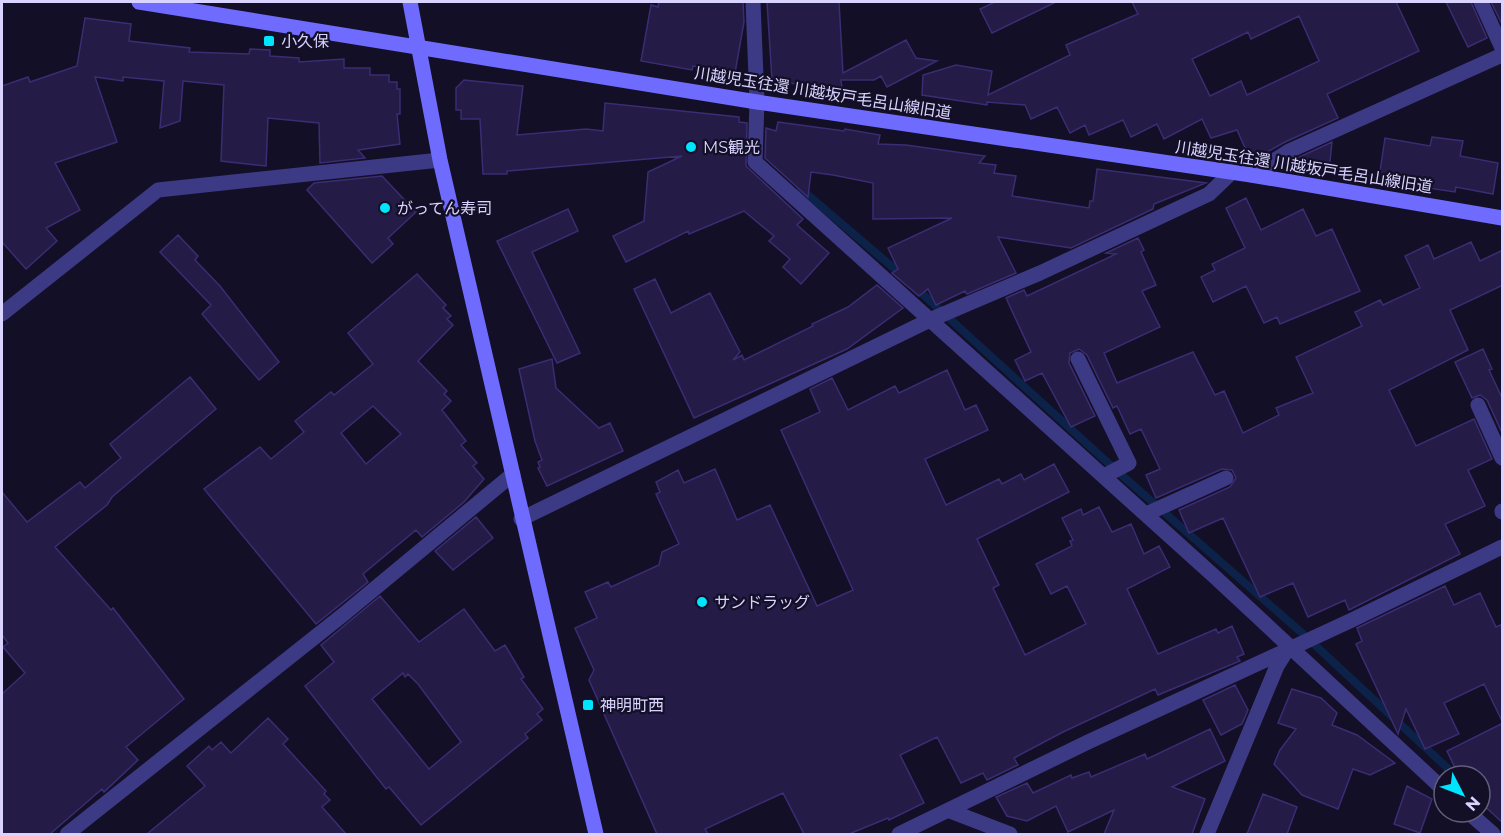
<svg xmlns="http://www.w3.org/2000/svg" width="1504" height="836" viewBox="0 0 1504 836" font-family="Montserrat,'Noto Sans JP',sans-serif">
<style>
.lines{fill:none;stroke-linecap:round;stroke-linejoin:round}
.stream{stroke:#0c2248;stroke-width:8}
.building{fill:#241b47;stroke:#3b2d73;stroke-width:1.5;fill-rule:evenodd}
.street{stroke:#3d3a85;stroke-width:15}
.secondary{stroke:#6f6bff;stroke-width:15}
.poi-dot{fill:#00e5ff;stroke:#130f26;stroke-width:2}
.labels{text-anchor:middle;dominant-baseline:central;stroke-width:4.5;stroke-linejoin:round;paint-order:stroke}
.poi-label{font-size:16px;fill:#d9d4ff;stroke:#130f26;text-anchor:start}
.street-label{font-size:16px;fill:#d9d4ff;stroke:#130f26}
</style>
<rect width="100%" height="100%" fill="#130f26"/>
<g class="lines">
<path class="stream" d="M 801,189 L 903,276
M 917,289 L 1117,471 L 1302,633 L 1456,776"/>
</g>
<path class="building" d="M 659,2 L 743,2 L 744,22 L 735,73 L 693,66 L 692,70 L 641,61 L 651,5 L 658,7 Z
M 767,2 L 839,2 L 843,73 L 906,40 L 916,58 L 937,61 L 887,87 L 881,76 L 874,80 L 841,80 L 842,88 L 820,88 L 811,86 L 810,83 L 796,84 L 772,80 Z
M 995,2 L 1056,2 L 992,33 L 980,9 Z
M 1132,2 L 1396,2 L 1419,51 L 1327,94 L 1338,118 L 1285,142 L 1251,161 L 1237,130 L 1211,138 L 1202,119 L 1164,139 L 1157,124 L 1131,137 L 1123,120 L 1089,135 L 1085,125 L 1070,133 L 1057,107 L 1031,119 L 1025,105 L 987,102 L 987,105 L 922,95 L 923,75 L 956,65 L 992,71 L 988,95 L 1070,55 L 1066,45 L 1138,14 ZM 1299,16 L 1319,61 L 1247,95 L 1241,81 L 1210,96 L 1192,59 L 1248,32 L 1251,39 Z
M 1446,2 L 1471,2 L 1487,38 L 1468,47 Z
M 1491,2 L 1503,2 L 1503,26 Z
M 85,18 L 131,24 L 129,41 L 190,48 L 189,52 L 249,54 L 250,49 L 270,50 L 270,56 L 299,58 L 299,62 L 344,59 L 344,68 L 370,68 L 370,75 L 389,75 L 389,82 L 397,82 L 397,89 L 400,89 L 400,114 L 397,114 L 400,144 L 358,150 L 365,158 L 320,163 L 319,123 L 268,118 L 266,166 L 221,161 L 224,85 L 183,81 L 180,121 L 160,128 L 164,81 L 123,77 L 123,81 L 95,77 L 117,142 L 55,163 L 80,210 L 46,228 L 57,241 L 26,269 L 2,242 L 2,86 L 28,77 L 30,82 L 77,66 Z
M 464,80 L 523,86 L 517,135 L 586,129 L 603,131 L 605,103 L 739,117 L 739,122 L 747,123 L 746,166 L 803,219 L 797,225 L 829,253 L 801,284 L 783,267 L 790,259 L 769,241 L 774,236 L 744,211 L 689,234 L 688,231 L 626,262 L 613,236 L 644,221 L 648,172 L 682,156 L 507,171 L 507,174 L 483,174 L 480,119 L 461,119 L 461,110 L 456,110 L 456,88 Z
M 778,122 L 844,131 L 845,129 L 880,135 L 878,144 L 906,145 L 985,156 L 979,163 L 996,165 L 994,173 L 1016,176 L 1012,196 L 1089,208 L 1090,201 L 1093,201 L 1097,169 L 1206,183 L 1154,204 L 1153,209 L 1071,248 L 998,237 L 1016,273 L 967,294 L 965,291 L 936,305 L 928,289 L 919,296 L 892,273 L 898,269 L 888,248 L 952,218 L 873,219 L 873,183 L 833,175 L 811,172 L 808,197 L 765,158 L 766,128 L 776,131 Z
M 1432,137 L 1463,141 L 1460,156 L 1498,163 L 1493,194 L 1456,187 L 1455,192 L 1408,185 L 1408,187 L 1363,179 L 1380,171 L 1385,138 L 1430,146 Z
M 1332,142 L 1329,171 L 1294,169 L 1295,159 Z
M 382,176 L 416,212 L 388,238 L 393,244 L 372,263 L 307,190 L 314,183 Z
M 1246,198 L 1261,230 L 1303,209 L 1316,236 L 1332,229 L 1360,291 L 1280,324 L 1277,317 L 1264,323 L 1246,286 L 1213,302 L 1201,277 L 1215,270 L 1212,264 L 1245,248 L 1226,208 Z
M 568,209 L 578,231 L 532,252 L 580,353 L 557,363 L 497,241 Z
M 178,235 L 198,256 L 195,260 L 220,286 L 279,362 L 259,380 L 202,314 L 211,305 L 160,252 Z
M 1138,238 L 1144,250 L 1141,252 L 1156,285 L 1142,291 L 1160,327 L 1104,353 L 1117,383 L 1193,352 L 1215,395 L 1224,391 L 1243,433 L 1279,415 L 1276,408 L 1313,393 L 1296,357 L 1362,326 L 1355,312 L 1380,300 L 1383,305 L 1420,288 L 1405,256 L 1428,245 L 1434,259 L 1471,242 L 1480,261 L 1503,250 L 1503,285 L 1450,310 L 1468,350 L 1389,390 L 1416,446 L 1474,419 L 1492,459 L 1468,470 L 1485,506 L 1445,524 L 1460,554 L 1349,610 L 1345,600 L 1308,617 L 1293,583 L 1260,597 L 1223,518 L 1189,533 L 1179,510 L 1230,487 L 1236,478 L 1232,470 L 1222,469 L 1156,498 L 1146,475 L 1160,469 L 1141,429 L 1130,434 L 1117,406 L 1113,408 L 1087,355 L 1079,349 L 1070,353 L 1069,363 L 1095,416 L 1071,427 L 1042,373 L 1025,381 L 1015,360 L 1031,352 L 1006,298 L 1024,290 L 1027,296 L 1116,254 L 1106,253 Z
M 417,274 L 446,305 L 443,308 L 451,316 L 447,319 L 453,325 L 418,361 L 447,391 L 444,394 L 451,401 L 442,410 L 466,441 L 461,445 L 477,463 L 473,466 L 484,479 L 464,502 L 422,537 L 416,530 L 363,574 L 368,582 L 316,624 L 204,489 L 260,447 L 271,459 L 304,432 L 295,421 L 331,392 L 334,395 L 373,364 L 348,333 ZM 373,406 L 401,434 L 366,464 L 341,433 Z
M 655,279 L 671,313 L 710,293 L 740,352 L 733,360 L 742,355 L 744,360 L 813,326 L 812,324 L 848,307 L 877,285 L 903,308 L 847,349 L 694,418 L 634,289 Z
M 1483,349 L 1492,369 L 1489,370 L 1503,400 L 1503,435 L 1487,400 L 1480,395 L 1472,398 L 1455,362 Z
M 552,359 L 556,388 L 599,428 L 610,423 L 623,451 L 547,486 L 538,468 L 540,467 L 538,462 L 542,460 L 535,441 L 519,369 Z
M 947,370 L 965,410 L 976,405 L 988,430 L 925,459 L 946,505 L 999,479 L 1002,484 L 1021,474 L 1024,480 L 1054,464 L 1069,492 L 977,539 L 999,585 L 993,588 L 1025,655 L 1086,624 L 1067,586 L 1051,594 L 1036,564 L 1072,546 L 1070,541 L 1073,540 L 1062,518 L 1081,509 L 1083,515 L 1099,507 L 1112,532 L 1131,524 L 1144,554 L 1159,546 L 1170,567 L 1127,589 L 1158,654 L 1216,629 L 1218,633 L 1232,626 L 1244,654 L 1237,657 L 1240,661 L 1158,695 L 1155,689 L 1063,732 L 1014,758 L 1018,765 L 987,780 L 983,773 L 961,783 L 937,737 L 900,755 L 924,803 L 889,820 L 888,818 L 849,834 L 804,834 L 783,793 L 705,829 L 708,834 L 657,834 L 589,680 L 594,670 L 575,628 L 597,618 L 585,592 L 608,582 L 611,587 L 659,565 L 662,552 L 679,544 L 656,494 L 660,492 L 656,482 L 678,470 L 684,483 L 715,469 L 737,520 L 770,505 L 817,606 L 853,590 L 781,430 L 820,412 L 810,389 L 832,378 L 848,410 L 895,386 L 899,393 Z
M 190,377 L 216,409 L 112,497 L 107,505 L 55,547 L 111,610 L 113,608 L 184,699 L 126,747 L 138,760 L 104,792 L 102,789 L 50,834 L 2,834 L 2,694 L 25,673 L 3,647 L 8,643 L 2,635 L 2,492 L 27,522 L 80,482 L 85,488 L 121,458 L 110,444 Z
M 476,517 L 493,538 L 453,570 L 435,551 Z
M 1445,586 L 1454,605 L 1480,593 L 1496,627 L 1503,624 L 1503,723 L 1484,684 L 1444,703 L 1459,734 L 1425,749 L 1406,709 L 1398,734 L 1356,644 L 1362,641 L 1357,628 Z
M 380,596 L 419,642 L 464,609 L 495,651 L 505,645 L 524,677 L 521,679 L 543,709 L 537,714 L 542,720 L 525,734 L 528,738 L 421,825 L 389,787 L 386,789 L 305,686 L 334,662 L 321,645 ZM 403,673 L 405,677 L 408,674 L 418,684 L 461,742 L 429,769 L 372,699 Z
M 1235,685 L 1248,710 L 1242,724 L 1221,735 L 1203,700 Z
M 1292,689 L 1321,698 L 1337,713 L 1332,725 L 1357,735 L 1395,763 L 1370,775 L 1353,769 L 1338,809 L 1302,795 L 1274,764 L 1280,750 L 1296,729 L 1278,723 Z
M 268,718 L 288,739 L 283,744 L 326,791 L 324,794 L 330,800 L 322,807 L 346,834 L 147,834 L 205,786 L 187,766 L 209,746 L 212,750 L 221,742 L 231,753 Z
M 1503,723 L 1503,823 L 1480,802 L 1480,776 L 1459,776 L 1447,751 Z
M 1210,729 L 1225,761 L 1172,787 L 1205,799 L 1192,834 L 1104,834 L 1114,810 L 1068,832 L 1056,806 L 1027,821 L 1007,816 L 996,797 L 1027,783 L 1033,793 L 1071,775 L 1072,778 L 1089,772 L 1091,777 L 1145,754 L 1147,759 Z
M 1407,786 L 1432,799 L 1420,833 L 1394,824 Z
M 1263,794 L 1297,807 L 1287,834 L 1247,834 Z"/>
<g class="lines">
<path class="street" d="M 753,2 L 757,102 L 755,162 L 1215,577 L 1444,790
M 1481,2 L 1502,48
M 1251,175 L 1289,151 L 1502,55
M 2,314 L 158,190 L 440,160
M 1078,359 L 1129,463 L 1104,476
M 1478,405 L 1502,458
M 1502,511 L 1502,512
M 1146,514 L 1226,478
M 521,519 L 932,319 L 1040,273 L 1209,194 L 1232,172
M 950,811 L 1010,834
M 1468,812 L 1493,834
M 67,834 L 344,614 L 513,474
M 899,834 L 1088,742 L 1352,620 L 1502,547
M 1207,834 L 1277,666 L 1289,647"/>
<path class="secondary" d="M 139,2 L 757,102 L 1251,175 L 1502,218
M 410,2 L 440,160 L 596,834"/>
</g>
<g class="poi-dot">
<rect x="263" y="35" width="12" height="12" rx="3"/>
<circle cx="691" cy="147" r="6"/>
<circle cx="385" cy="208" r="6"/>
<circle cx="702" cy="602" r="6"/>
<rect x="582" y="699" width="12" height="12" rx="3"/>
</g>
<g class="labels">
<g class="poi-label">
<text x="281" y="41">小久保</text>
<text x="703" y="147">MS観光</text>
<text x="397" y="208">がってん寿司</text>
<text x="714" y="602">サンドラッグ</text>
<text x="600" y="705">神明町西</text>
</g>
<g class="street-label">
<text transform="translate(823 93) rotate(9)">川越児玉往還 川越坂戸毛呂山線旧道</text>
<text transform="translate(1304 167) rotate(9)">川越児玉往還 川越坂戸毛呂山線旧道</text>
</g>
</g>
<rect width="1504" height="836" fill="none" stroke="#d9d4ff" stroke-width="6"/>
<g transform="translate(1462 794) rotate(132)"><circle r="28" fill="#130f26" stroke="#625e7d" stroke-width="1.5"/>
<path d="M0-4.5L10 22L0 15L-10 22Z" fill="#00e5ff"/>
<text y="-9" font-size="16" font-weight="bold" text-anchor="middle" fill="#d9d4ff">N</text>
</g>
</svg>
